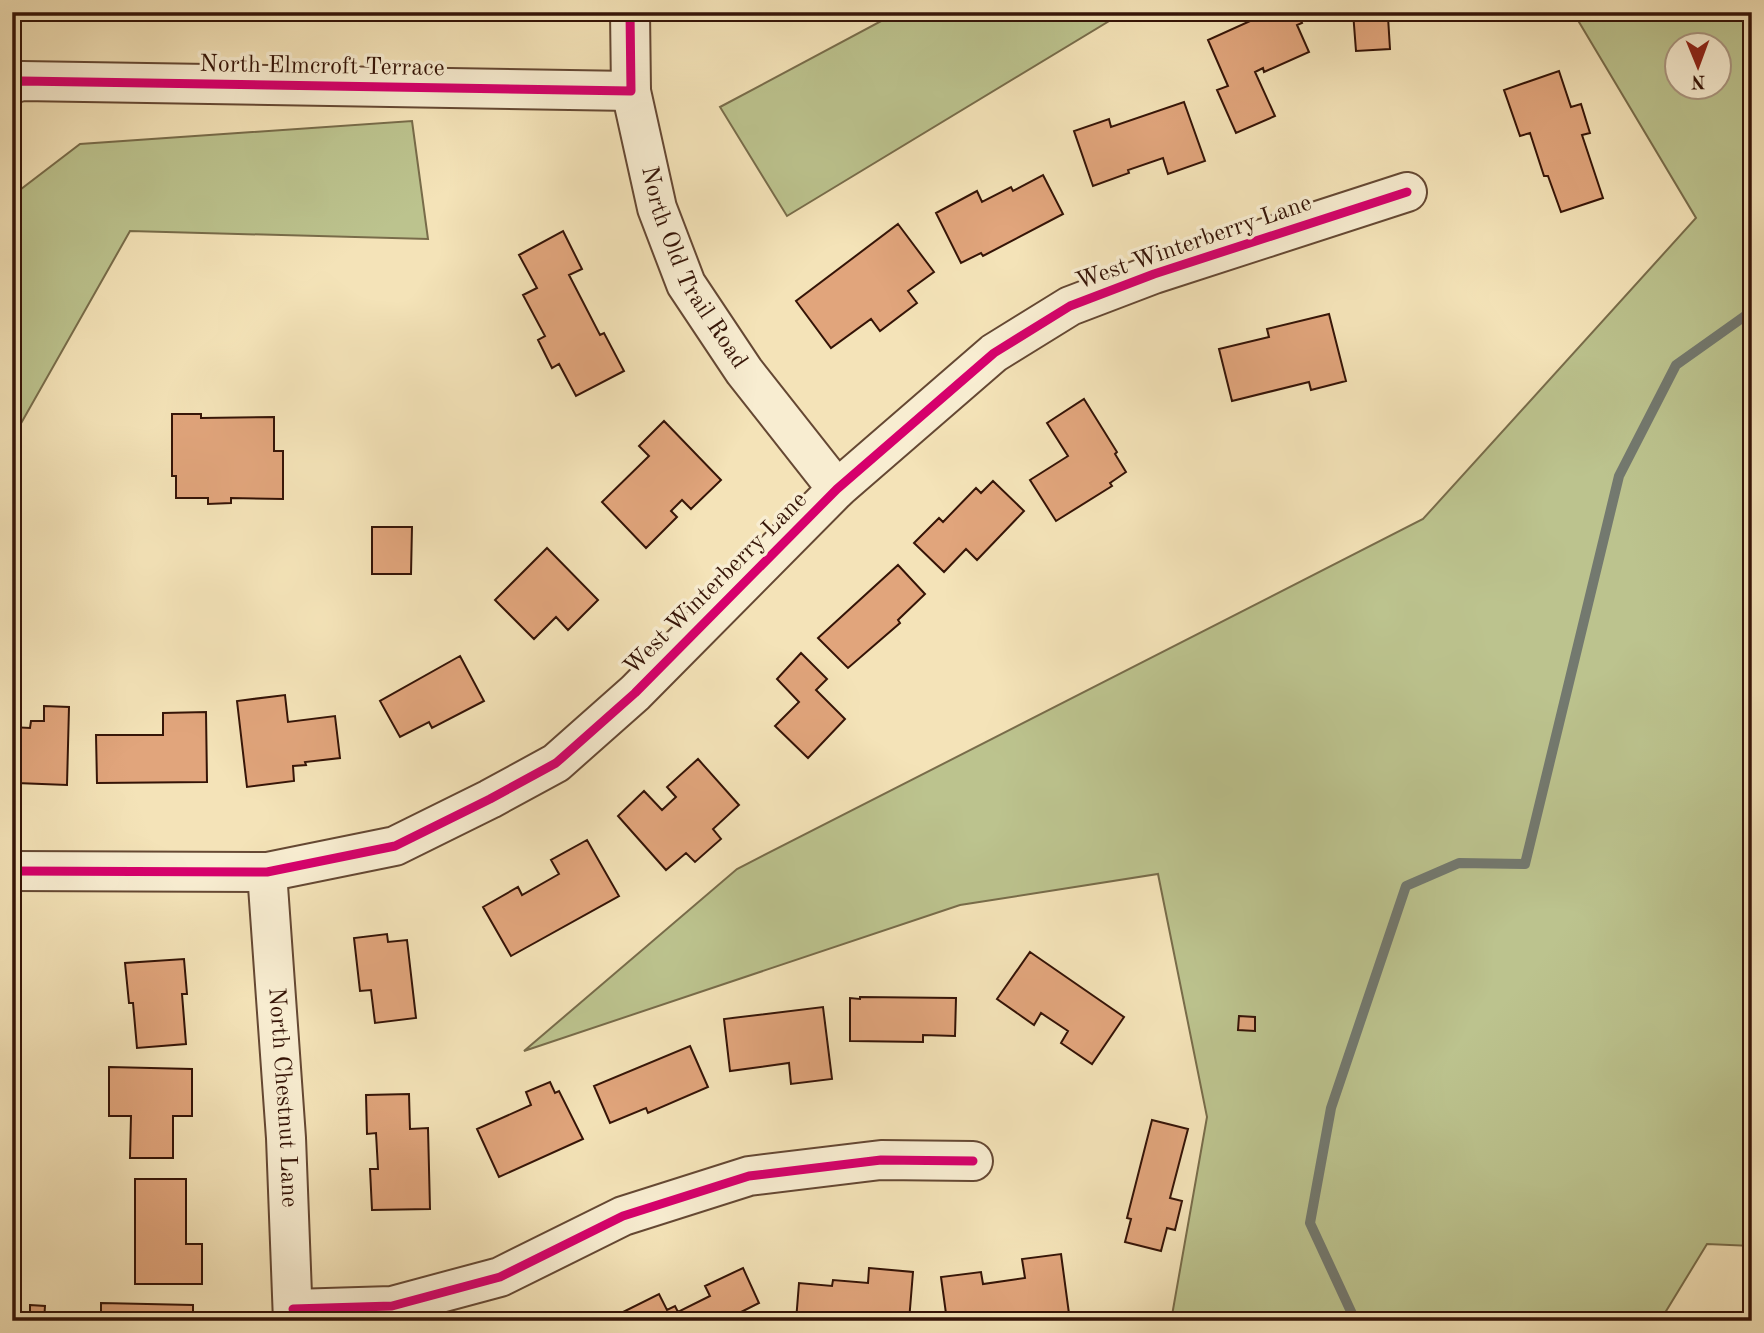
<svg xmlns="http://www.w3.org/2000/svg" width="1764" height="1333" viewBox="0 0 1764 1333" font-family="'Old Standard TT',serif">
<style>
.green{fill:#bcc38e;stroke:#786c4a;stroke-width:2;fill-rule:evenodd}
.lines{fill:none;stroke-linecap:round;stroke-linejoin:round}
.stream{stroke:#73796f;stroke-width:10}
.building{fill:#e1a57c;stroke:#351407;stroke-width:2}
.minor-casing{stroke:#654833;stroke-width:42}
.minor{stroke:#f8edd1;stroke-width:38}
.cycleway-casing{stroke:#f8edd1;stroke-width:13}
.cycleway{stroke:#d6006c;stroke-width:9}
.labels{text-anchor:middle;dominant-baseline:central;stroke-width:7;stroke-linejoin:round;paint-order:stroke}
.street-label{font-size:24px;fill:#351407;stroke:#f8edd1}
</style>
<rect width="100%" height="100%" fill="#f4e3b8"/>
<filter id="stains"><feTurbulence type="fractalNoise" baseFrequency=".00286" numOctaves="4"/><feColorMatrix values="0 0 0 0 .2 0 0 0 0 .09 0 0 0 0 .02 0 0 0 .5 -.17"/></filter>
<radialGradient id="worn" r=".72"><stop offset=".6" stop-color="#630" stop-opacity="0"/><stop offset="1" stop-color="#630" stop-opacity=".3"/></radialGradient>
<path class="green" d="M 898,12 L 1124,12 L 787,216 L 720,107 Z
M 1573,12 L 1752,12 L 1752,1246 L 1707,1244 L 1660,1321 L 1171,1321 L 1207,1117 L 1158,874 L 960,905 L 524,1051 L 737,869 L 1423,519 L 1696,218 ZM 1676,46 L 1718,46 L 1718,88 L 1676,88 Z
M 412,121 L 428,239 L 130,231 L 15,434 L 12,435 L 12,196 L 80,144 Z"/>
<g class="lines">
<path class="stream" d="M 1352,1321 L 1354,1318 L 1310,1223 L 1331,1108 L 1406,886 L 1459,863 L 1525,864 L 1619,476 L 1676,365 L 1752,311"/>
</g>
<path class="building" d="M 1270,12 L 1297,12 L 1302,23 L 1297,25 L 1309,52 L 1264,72 L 1263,68 L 1255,72 L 1275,116 L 1236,133 L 1217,90 L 1228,86 L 1208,40 Z
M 1353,12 L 1435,12 L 1435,14 L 1388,17 L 1390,49 L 1356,51 Z
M 1559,71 L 1571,107 L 1581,104 L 1590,133 L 1582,135 L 1603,198 L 1561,212 L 1548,176 L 1544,176 L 1530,133 L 1520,136 L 1504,90 Z
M 1184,102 L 1205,161 L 1168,174 L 1163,158 L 1128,170 L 1129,173 L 1093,186 L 1074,131 L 1109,119 L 1111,127 Z
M 1043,175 L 1063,214 L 983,256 L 981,253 L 961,263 L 936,213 L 977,191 L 982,202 L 1011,187 L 1013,191 Z
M 898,224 L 934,272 L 908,291 L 917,303 L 880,331 L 871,319 L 831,348 L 796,301 Z
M 563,231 L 582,269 L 569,275 L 600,335 L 604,333 L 624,371 L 576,396 L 559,364 L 552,368 L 538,340 L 545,336 L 523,295 L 537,288 L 519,255 Z
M 1329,314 L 1346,381 L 1311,390 L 1309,382 L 1232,401 L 1219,349 L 1269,337 L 1267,329 Z
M 1084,399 L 1117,452 L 1115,454 L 1126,472 L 1110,483 L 1112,486 L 1056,521 L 1030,480 L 1068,456 L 1047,423 Z
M 172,414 L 201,414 L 201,418 L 274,417 L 274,451 L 283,451 L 283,499 L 231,498 L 231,503 L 208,504 L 208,498 L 176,498 L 176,476 L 172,476 Z
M 664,421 L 721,480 L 691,509 L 682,500 L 671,511 L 677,517 L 646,548 L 602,502 L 649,456 L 639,446 Z
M 993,481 L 1024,511 L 977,560 L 966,549 L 944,572 L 914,543 L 939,518 L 943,522 L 976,488 L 981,493 Z
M 372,527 L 412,527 L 411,574 L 372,574 Z
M 547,548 L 598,600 L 568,630 L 556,617 L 534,639 L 495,600 Z
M 898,565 L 925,594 L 898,620 L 900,623 L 848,668 L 818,638 Z
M 801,653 L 827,679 L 816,690 L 845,719 L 808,758 L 775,726 L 799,702 L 777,679 Z
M 460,656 L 484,701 L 432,728 L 429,722 L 400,737 L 380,701 Z
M 285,695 L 288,722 L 335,716 L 340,758 L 305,762 L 306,765 L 293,766 L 294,781 L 247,787 L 237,701 Z
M 44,706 L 69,707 L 67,785 L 17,783 L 18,779 L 12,779 L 12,727 L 30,728 L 31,721 L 44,721 Z
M 206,712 L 207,782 L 97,783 L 96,735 L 163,735 L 163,713 Z
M 698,759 L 739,805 L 713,829 L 721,839 L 695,862 L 686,853 L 666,870 L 618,816 L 644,791 L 662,810 L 676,797 L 667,787 Z
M 587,840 L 619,896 L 511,956 L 483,907 L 518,887 L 522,895 L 559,874 L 551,860 Z
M 387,934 L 388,942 L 407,940 L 416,1018 L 375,1023 L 371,990 L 360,991 L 354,938 Z
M 1030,952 L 1124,1017 L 1092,1064 L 1061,1043 L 1068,1031 L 1041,1013 L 1034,1025 L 997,999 Z
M 184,959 L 187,994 L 182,994 L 186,1044 L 137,1048 L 133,1003 L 129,1003 L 125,963 Z
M 860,997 L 956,998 L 955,1036 L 923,1035 L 923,1042 L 850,1041 L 850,998 L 860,999 Z
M 823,1007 L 832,1079 L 791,1084 L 789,1063 L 730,1071 L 724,1019 Z
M 1239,1016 L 1255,1017 L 1255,1031 L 1238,1030 Z
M 690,1046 L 708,1087 L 648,1113 L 646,1108 L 610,1123 L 594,1086 Z
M 109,1067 L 192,1069 L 192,1116 L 173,1116 L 173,1158 L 130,1158 L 131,1116 L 109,1116 Z
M 550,1082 L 555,1093 L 559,1091 L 583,1139 L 499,1177 L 477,1129 L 531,1105 L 526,1092 Z
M 409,1094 L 410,1129 L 428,1128 L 430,1209 L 372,1210 L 370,1169 L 378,1169 L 376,1133 L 367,1134 L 366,1095 Z
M 1152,1120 L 1188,1129 L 1170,1198 L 1182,1201 L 1175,1230 L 1167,1228 L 1161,1251 L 1125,1242 L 1131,1219 L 1127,1218 Z
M 135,1179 L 186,1179 L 186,1244 L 202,1244 L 202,1284 L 135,1284 Z
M 1061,1254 L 1070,1321 L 947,1321 L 941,1277 L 981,1272 L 983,1284 L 1025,1278 L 1022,1259 Z
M 743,1268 L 759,1303 L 741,1312 L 745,1321 L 625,1321 L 621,1313 L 659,1294 L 667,1310 L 675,1306 L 678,1312 L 710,1296 L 705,1286 Z
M 869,1268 L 913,1272 L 909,1321 L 796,1321 L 799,1283 L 832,1286 L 833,1280 L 868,1283 Z
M 101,1303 L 193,1305 L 193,1321 L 101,1321 Z
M 30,1305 L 45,1306 L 44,1321 L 30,1321 Z"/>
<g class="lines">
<defs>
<g id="minor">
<path id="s1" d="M 630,12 L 631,91 L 657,208 L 686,284 L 744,371 L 837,489"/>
<path d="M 12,84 L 22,81 L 631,91"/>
<path d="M 12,871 L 267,872 L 395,846 L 490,799 L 556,763 L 635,693 L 837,489 L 994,353 L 1070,306 L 1154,274 L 1407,192"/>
<path id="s2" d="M 267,872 L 286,1138 L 293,1321"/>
<path d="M 293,1309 L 392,1306 L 500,1277 L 623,1216 L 749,1176 L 881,1160 L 973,1161"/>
</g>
</defs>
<use href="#minor" class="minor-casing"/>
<use href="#minor" class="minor"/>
<defs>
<path id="cycleway" d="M 12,84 L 22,81 L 631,91 L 630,12
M 12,871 L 267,872 L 395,846 L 490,799 L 556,763 L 635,693 L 837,489 L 994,353 L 1070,306 L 1154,274 L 1407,192
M 293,1309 L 392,1306 L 500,1277 L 623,1216 L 749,1176 L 881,1160 L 973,1161"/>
</defs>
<use href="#cycleway" class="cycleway-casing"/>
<use href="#cycleway" class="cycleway"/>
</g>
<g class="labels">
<g class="street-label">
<text transform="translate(322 67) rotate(1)">North Elmcroft Terrace</text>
<text transform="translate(1194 243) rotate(-19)">West Winterberry Lane</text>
<text stroke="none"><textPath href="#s1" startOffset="268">North Old Trail Road</textPath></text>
<text transform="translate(716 584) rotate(-45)">West Winterberry Lane</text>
<text stroke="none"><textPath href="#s2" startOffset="226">North Chestnut Lane</textPath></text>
</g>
</g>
<rect width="1764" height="1333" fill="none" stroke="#f4e3b8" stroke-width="42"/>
<rect x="14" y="14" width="1736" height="1305" fill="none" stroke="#351407" stroke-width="3.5"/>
<rect x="21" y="21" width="1722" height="1291" fill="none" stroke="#351407" stroke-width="2"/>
<g transform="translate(1698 66) rotate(179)"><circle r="33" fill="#f8edd1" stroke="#aa9680" stroke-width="2"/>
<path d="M0-5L12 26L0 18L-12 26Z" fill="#8f2418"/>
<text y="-10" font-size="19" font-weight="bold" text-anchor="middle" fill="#351407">N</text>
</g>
<rect width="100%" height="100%" filter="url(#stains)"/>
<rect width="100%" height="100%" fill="url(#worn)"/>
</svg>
